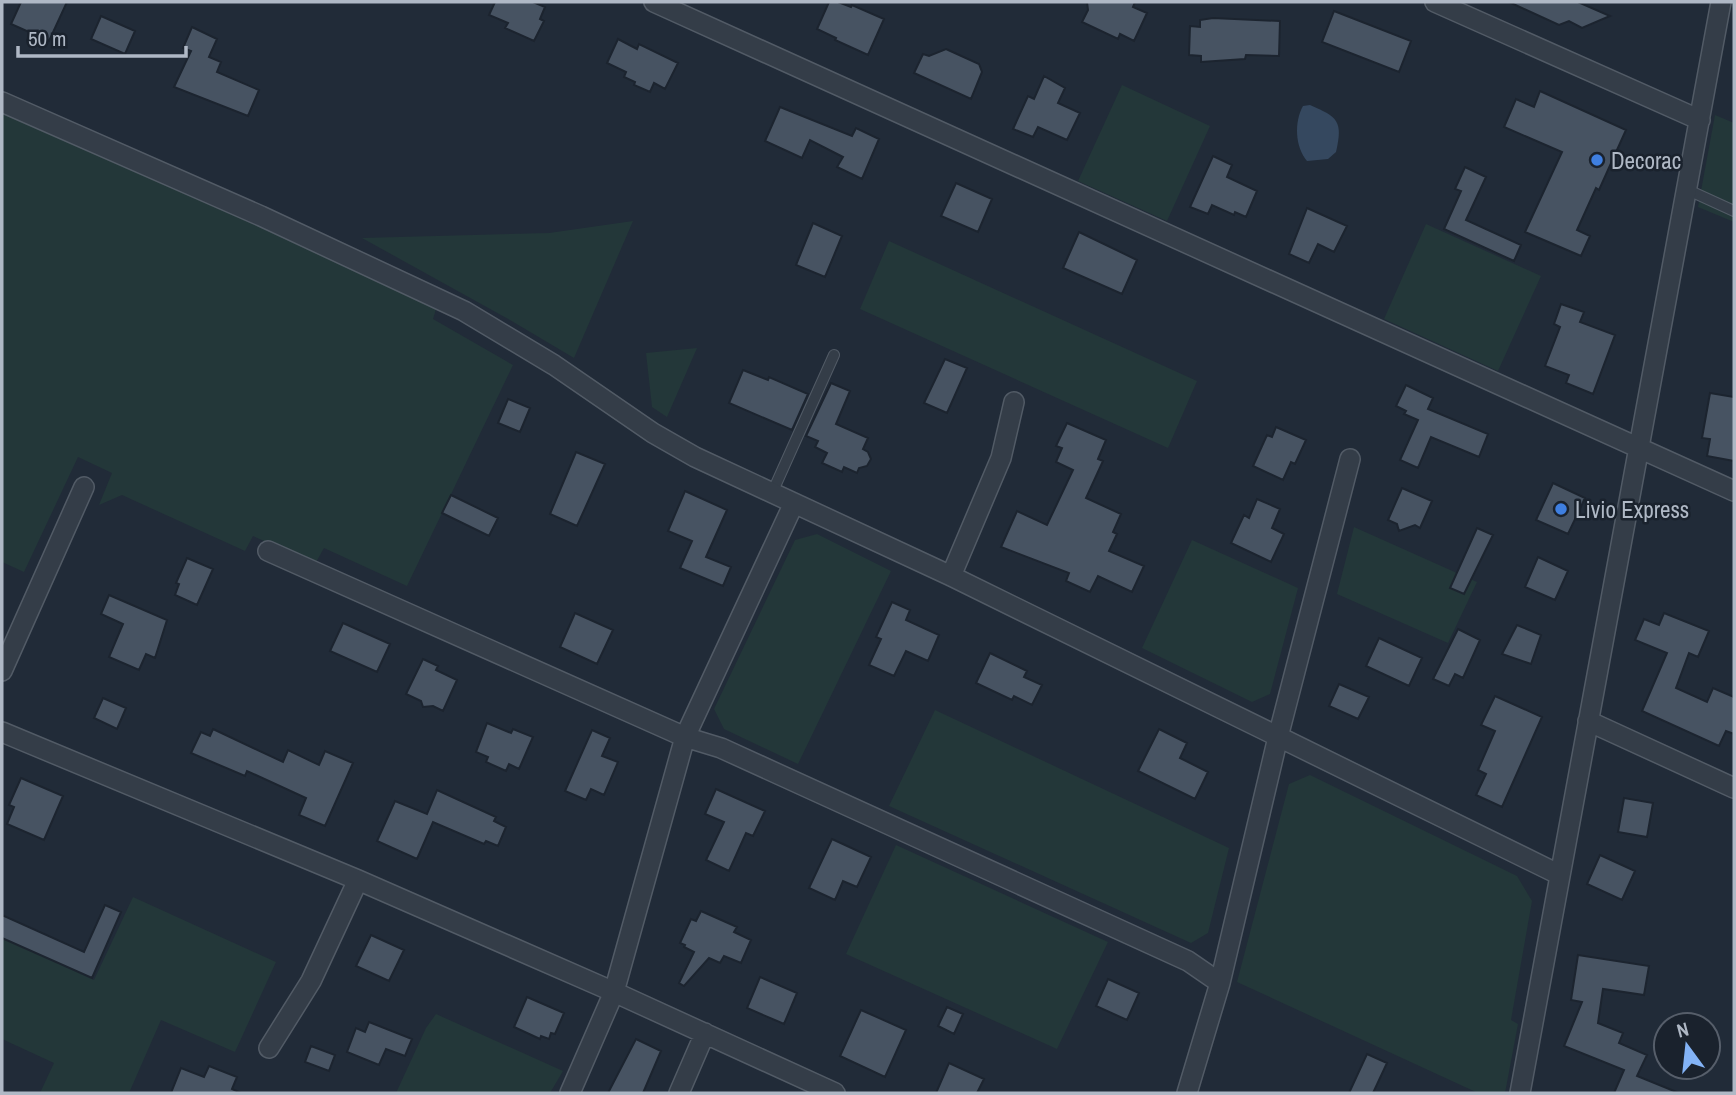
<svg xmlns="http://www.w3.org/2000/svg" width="1736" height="1095" viewBox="0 0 1736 1095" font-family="'Archivo Narrow',sans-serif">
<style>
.green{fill:#233739}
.water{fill:#35485f}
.building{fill:#475362;stroke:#1c242f;stroke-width:2}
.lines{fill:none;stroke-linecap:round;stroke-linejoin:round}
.service-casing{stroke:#525b66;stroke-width:12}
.minor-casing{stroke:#525b66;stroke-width:22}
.service{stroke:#343d48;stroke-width:10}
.minor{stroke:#343d48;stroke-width:19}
.shop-dot{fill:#3f7fe0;stroke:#1a222d;stroke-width:2.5}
.labels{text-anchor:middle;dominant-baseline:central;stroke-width:5;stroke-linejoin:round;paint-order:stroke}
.poi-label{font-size:23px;fill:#afb8c5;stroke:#1a222d;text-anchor:start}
</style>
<rect width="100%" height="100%" fill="#212b38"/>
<path class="green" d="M 1122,85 L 1210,126 L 1167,221 L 1078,181 Z
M 2,109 L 437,306 L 433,319 L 513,365 L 407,586 L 324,548 L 315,564 L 253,536 L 245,551 L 122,495 L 99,505 L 112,473 L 78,457 L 24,572 L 2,562 Z
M 1715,115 L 1734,123 L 1734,222 L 1698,207 Z
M 633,221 L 574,358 L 510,320 L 362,238 L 549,233 Z
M 1426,224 L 1541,276 L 1498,371 L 1384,319 Z
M 889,241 L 1197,381 L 1168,448 L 860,309 Z
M 697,348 L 667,417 L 652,407 L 646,353 Z
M 1354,527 L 1477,582 L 1448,643 L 1337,594 Z
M 817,534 L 891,571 L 798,764 L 724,729 L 714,709 L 795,540 Z
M 1192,540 L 1298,588 L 1270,694 L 1252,702 L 1142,648 Z
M 935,710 L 1229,848 L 1208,933 L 1191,943 L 889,806 Z
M 1310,775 L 1517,876 L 1532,901 L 1511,1020 L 1518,1024 L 1505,1093 L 1478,1093 L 1237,982 L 1289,784 Z
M 896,845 L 1108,942 L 1057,1049 L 846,954 Z
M 133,897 L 276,962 L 235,1052 L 161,1020 L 129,1093 L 40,1093 L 54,1063 L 2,1039 L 2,938 L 94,980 Z
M 436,1014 L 563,1071 L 550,1093 L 396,1093 L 426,1028 Z"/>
<path class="water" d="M 1310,105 C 1338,117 1343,121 1336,152 L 1328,159 L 1307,161 C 1295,147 1294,122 1303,106 Z"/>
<path class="building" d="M 21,2 L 67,2 L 49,41 L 11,24 Z
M 495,2 L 533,2 L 545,7 L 540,19 L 544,21 L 534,41 L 505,28 L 508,23 L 489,15 Z
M 829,2 L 838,2 L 851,7 L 852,5 L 884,19 L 868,55 L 835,40 L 836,38 L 817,29 Z
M 1087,2 L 1135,2 L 1133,7 L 1147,13 L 1134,41 L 1120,34 L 1118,39 L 1082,22 L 1088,10 Z
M 1509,2 L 1578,2 L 1610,16 L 1582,28 L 1569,21 L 1559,25 Z
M 1334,11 L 1411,41 L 1399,72 L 1322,42 Z
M 101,16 L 135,31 L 125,54 L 91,39 Z
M 1213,18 L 1280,21 L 1279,56 L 1246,55 L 1245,59 L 1201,62 L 1201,56 L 1189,55 L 1190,26 L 1200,27 L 1200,20 Z
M 192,27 L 217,39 L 209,57 L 221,62 L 217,72 L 259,90 L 248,116 L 174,87 L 191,51 L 183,48 Z
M 618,39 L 637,49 L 639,44 L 678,63 L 665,89 L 654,83 L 650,92 L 634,85 L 635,82 L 624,77 L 626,72 L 607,63 Z
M 946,49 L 979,64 L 982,72 L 971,99 L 914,73 L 923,54 L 929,56 Z
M 1044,76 L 1065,88 L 1058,103 L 1080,113 L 1067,140 L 1038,127 L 1033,137 L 1013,129 L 1028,96 L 1034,99 Z
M 1540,91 L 1626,130 L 1599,190 L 1596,188 L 1577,230 L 1590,236 L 1581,256 L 1525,232 L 1562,152 L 1504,127 L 1516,99 L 1534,107 Z
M 780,107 L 852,136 L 856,128 L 879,139 L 862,179 L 837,167 L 843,157 L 810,140 L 802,158 L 765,141 Z
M 1213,156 L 1232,165 L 1227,177 L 1257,191 L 1246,217 L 1235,212 L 1234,215 L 1212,205 L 1208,214 L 1190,207 Z
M 1465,167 L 1486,177 L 1466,220 L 1521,245 L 1514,261 L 1444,229 L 1461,191 L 1455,189 Z
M 956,183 L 992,199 L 978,232 L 941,216 Z
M 1307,208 L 1347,226 L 1334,252 L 1318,244 L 1309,263 L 1289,254 Z
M 813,223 L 842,236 L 825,277 L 796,265 Z
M 1079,232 L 1137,260 L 1122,294 L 1063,268 Z
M 1561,304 L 1584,312 L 1580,322 L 1615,335 L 1593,394 L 1566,383 L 1569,375 L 1545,366 L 1560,327 L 1554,324 Z
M 945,359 L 967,368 L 947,413 L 924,403 Z
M 743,370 L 768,380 L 769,377 L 808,394 L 792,430 L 729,403 Z
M 831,383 L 850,391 L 836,424 L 868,438 L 863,449 L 868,452 L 871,459 L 867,466 L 859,468 L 857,473 L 844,467 L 842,472 L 822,463 L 827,453 L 815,447 L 818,441 L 806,436 Z
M 1406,385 L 1433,398 L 1428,409 L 1488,434 L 1479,457 L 1431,437 L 1418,468 L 1400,460 L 1418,420 L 1404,414 L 1406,411 L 1396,406 Z
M 1710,393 L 1734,397 L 1734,461 L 1707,456 L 1710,439 L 1702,438 Z
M 508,399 L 530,408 L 520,432 L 498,423 Z
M 1067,423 L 1106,440 L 1098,459 L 1103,461 L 1086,498 L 1121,514 L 1113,532 L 1117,534 L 1109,551 L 1144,566 L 1132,592 L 1098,576 L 1090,592 L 1066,581 L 1069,573 L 1001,547 L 1017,511 L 1047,525 L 1073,470 L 1056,462 L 1062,448 L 1056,446 Z
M 1276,427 L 1306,440 L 1295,464 L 1291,462 L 1283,480 L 1253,466 L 1267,435 L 1272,437 Z
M 576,452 L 605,464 L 577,526 L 550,514 Z
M 1553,483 L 1585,498 L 1568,534 L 1536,520 Z
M 1402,488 L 1432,501 L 1420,528 L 1415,525 L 1399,531 L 1397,524 L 1388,520 Z
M 685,491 L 727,510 L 706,557 L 731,567 L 723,586 L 680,568 L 692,541 L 668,531 Z
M 451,495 L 498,518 L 489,536 L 442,513 Z
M 1257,499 L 1280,509 L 1272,528 L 1284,534 L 1271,562 L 1231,543 L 1244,515 L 1249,518 Z
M 1477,528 L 1493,535 L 1464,594 L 1450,588 Z
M 1538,557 L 1568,571 L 1555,600 L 1525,587 Z
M 187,558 L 213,569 L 197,605 L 175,595 L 179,584 L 176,583 Z
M 109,595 L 167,620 L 155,658 L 146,654 L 139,670 L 109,657 L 123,624 L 101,614 Z
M 892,602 L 910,610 L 906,620 L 939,635 L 928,661 L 906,651 L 894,676 L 869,665 L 881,639 L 876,637 Z
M 575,613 L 613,630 L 597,664 L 560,647 Z
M 1664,613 L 1709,631 L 1698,657 L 1689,653 L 1676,688 L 1707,702 L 1713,688 L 1734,697 L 1734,734 L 1726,731 L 1719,746 L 1642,711 L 1667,653 L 1635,640 L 1644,619 L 1659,625 Z
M 343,623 L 390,644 L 377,672 L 330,651 Z
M 1517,625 L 1541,635 L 1531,664 L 1502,654 Z
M 1458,629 L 1480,640 L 1463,678 L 1455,674 L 1449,686 L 1433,679 Z
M 1379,638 L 1422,658 L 1409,686 L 1366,666 Z
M 990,653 L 1027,671 L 1024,677 L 1042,685 L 1032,705 L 1014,696 L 1012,700 L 976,683 Z
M 423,659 L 438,666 L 436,670 L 457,680 L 443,711 L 433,706 L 423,707 L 421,701 L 406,694 Z
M 1339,684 L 1369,697 L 1358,719 L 1329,706 Z
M 1495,696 L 1542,717 L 1502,807 L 1476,795 L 1486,774 L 1478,770 L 1495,731 L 1481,725 Z
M 103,698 L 126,708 L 117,729 L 94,718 Z
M 487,723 L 511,733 L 513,729 L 533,737 L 519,769 L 509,764 L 506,771 L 486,762 L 488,757 L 476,752 Z
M 213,729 L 283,762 L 288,750 L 319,765 L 325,751 L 353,763 L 325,826 L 299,815 L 306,798 L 247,771 L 245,776 L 191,753 L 201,732 L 210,736 Z
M 1159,729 L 1187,743 L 1180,758 L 1208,772 L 1195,799 L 1138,771 Z
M 592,730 L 610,738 L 602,756 L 618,762 L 604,795 L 591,789 L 586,800 L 565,791 Z
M 21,778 L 63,796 L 44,840 L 7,824 L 14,807 L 9,805 Z
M 716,789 L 765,811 L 753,836 L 746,833 L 729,871 L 706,860 L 724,822 L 705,814 Z
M 437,790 L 496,817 L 494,821 L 506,827 L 498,846 L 486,841 L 484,844 L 433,822 L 417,859 L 377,841 L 395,801 L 427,814 Z
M 1624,798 L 1653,803 L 1647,837 L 1618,832 Z
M 832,839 L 871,857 L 857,887 L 843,881 L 835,900 L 809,888 Z
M 1600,855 L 1635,871 L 1622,900 L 1587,884 Z
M 105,905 L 121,912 L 92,978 L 2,938 L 2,915 L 84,952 Z
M 701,911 L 737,927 L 734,932 L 751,940 L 741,963 L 724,956 L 720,963 L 709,958 L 684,986 L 679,983 L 694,952 L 684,947 L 685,945 L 680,943 L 691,919 L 696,921 Z
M 371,935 L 404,950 L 389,981 L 356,966 Z
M 1578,955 L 1649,966 L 1644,995 L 1603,989 L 1598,1023 L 1623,1033 L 1619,1043 L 1647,1055 L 1637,1076 L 1679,1093 L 1614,1093 L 1624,1070 L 1564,1046 L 1582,1002 L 1571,1000 Z
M 760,977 L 797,993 L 784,1024 L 747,1008 Z
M 1108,979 L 1139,993 L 1127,1020 L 1096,1006 Z
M 527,997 L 564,1013 L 555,1034 L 551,1033 L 549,1039 L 541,1036 L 540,1039 L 514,1027 Z
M 947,1007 L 963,1014 L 954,1034 L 938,1026 Z
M 861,1010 L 906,1030 L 885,1077 L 840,1056 Z
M 369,1022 L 412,1039 L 405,1056 L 386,1049 L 379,1065 L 347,1052 L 356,1028 L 365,1032 Z
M 636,1039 L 661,1051 L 643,1093 L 608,1093 Z
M 311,1046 L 335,1055 L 329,1071 L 305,1062 Z
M 1367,1054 L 1387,1063 L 1373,1093 L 1349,1093 Z
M 949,1063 L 984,1079 L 977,1093 L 936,1093 Z
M 209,1066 L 237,1077 L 232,1089 L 241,1093 L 171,1093 L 181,1068 L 204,1077 Z"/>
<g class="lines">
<defs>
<path id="service" d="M 1688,190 L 1734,211
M 772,493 L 834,355"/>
<path id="minor" d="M 654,2 L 1734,491
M 1435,2 L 1700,120
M 2,102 L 261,216 L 464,311 L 554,365 L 653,433 L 695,457 L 951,576 L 1560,875
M 268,551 L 685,737 L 721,748 L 1188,961 L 1220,983
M 951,576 L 1001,458 L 1014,402
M 2,671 L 84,487
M 1588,721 L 1734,788
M 2,732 L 358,880 L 614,992 L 685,737 L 794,503
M 269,1048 L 311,981 L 358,880
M 570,1093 L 614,992 L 835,1093
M 679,1093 L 705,1033
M 1187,1093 L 1220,983 L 1278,737 L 1350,459
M 1520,1093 L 1721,2"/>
</defs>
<use href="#service" class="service-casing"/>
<use href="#minor" class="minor-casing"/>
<use href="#service" class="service"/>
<use href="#minor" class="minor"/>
</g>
<g class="shop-dot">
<circle cx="1597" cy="160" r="7"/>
<circle cx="1561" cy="509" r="7"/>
</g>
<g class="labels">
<g class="poi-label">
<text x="1611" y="160">Decorac</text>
<text x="1575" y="509">Livio Express</text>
</g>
</g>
<rect width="1736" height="1095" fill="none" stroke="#afb8c5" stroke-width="7"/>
<g transform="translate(1687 1046) rotate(345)"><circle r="33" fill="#1a222d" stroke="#565e6a" stroke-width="2"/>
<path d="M0-5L12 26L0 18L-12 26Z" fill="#83b3f6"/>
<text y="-10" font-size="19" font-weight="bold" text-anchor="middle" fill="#afb8c5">N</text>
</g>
<path d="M18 46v10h168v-10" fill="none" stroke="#afb8c5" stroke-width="3.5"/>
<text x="28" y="46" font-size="21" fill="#afb8c5" stroke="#1a222d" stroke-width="5" paint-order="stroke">50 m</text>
</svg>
